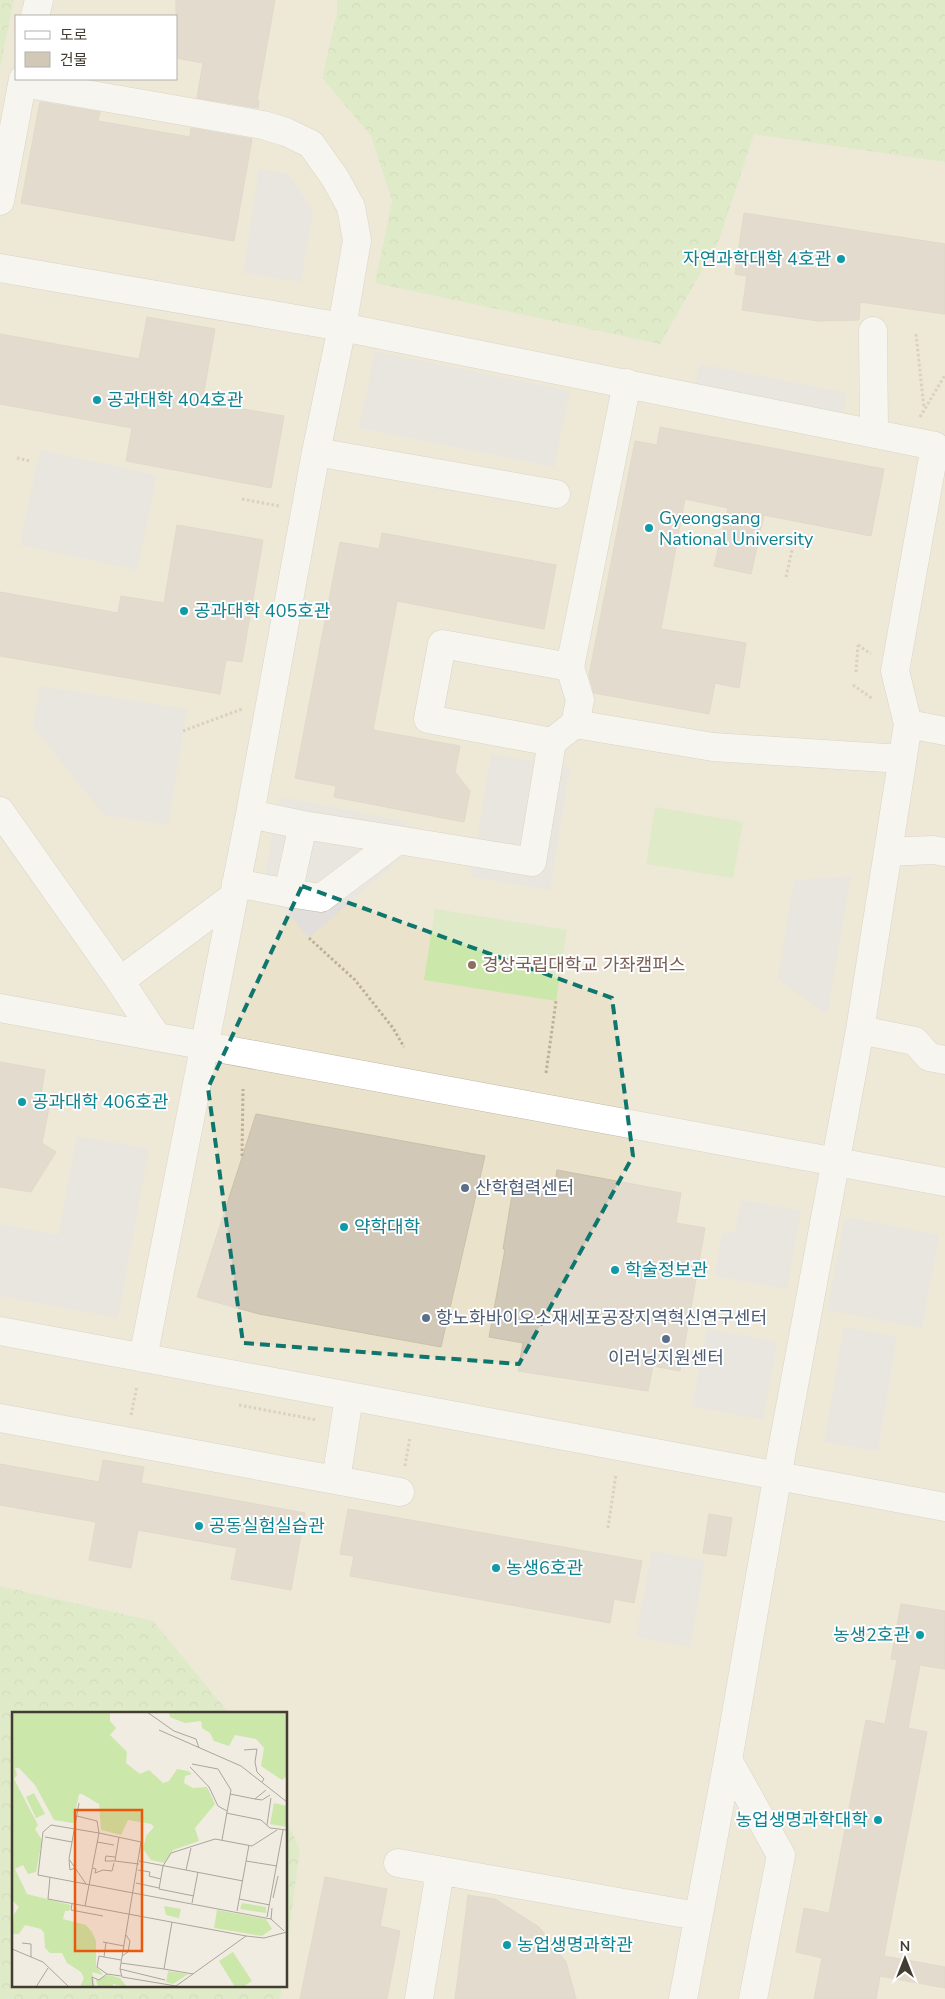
<svg xmlns="http://www.w3.org/2000/svg" width="945" height="1999" viewBox="0 0 945 1999" font-family="'Nunito Sans','Noto Sans KR',sans-serif">
<style>
.education{fill:#ebe2cb;fill-rule:evenodd}
.forest{fill:url(#forest-crowns)}
.garden{fill:#cbe7a9}
.parking{fill:#e1dedb}
.building{fill:#d2c8b7;stroke:#cdbfaa}
.lines{fill:none;stroke-linecap:round;stroke-linejoin:round}
.minor-casing{stroke:#bfb7a7;stroke-width:29}
.path{stroke:#beb096;stroke-width:3;stroke-dasharray:2.5 2.5;stroke-linecap:butt}
.minor{stroke:#fff;stroke-width:28}
.marked{fill:none;stroke:#0f766e;stroke-width:4;stroke-dasharray:10 6;stroke-linejoin:round}
.culture-dot{fill:#0f9aa8;stroke:#fff;stroke-width:2}
.education-dot{fill:#8d6e63;stroke:#fff;stroke-width:2}
.service-dot{fill:#5c6f8a;stroke:#fff;stroke-width:2}
.labels{text-anchor:middle;dominant-baseline:central;stroke-width:4;stroke-linejoin:round;paint-order:stroke}
.culture-label{font-size:18px;fill:#0d838f;stroke:#fff;text-anchor:start}
.education-label{font-size:18px;fill:#785e54;stroke:#fff;text-anchor:start}
.service-label{font-size:18px;fill:#4e5e75;stroke:#fff;text-anchor:start}
.inset-road{fill:none;stroke:#aba69c;stroke-width:1}
.view{fill:#e8590c;fill-opacity:0.15;stroke:#e8590c;stroke-width:2.5}
.inset-edge{fill:none;stroke:#423c32;stroke-width:2.5}
</style>
<defs>
<pattern id="forest-crowns" width="20" height="18" patternUnits="userSpaceOnUse" patternTransform="scale(1.25)"><rect width="20" height="18" fill="#cbe7a9"/><path d="M2 6a3 3 0 1 1 6 0M12 15a3 3 0 1 1 6 0" fill="none" stroke="#b0c792"/></pattern>
</defs>
<rect width="100%" height="100%" fill="#f1ece2"/>
<path class="education" d="M 14,0 L 337,0 L 337,12 L 322,78 L 371,136 L 392,201 L 375,283 L 660,344 L 718,243 L 754,133 L 945,162 L 945,1999 L 280,1999 L 282,1985 L 286,1985 L 286,1955 L 300,1849 L 286,1820 L 286,1713 L 229,1713 L 152,1621 L 0,1586 L 0,68 ZM 16,16 L 176,16 L 176,79 L 16,79 Z"/>
<path class="forest" d="M 0,0 L 14,0 L 0,68 Z
M 337,0 L 945,0 L 945,162 L 754,134 L 718,243 L 660,344 L 375,283 L 392,201 L 371,136 L 322,78 L 337,12 Z
M 0,1586 L 153,1621 L 229,1713 L 14,1713 L 14,1985 L 282,1985 L 280,1999 L 0,1999 Z
M 286,1820 L 300,1849 L 286,1955 Z"/>
<path class="garden" d="M 655,807 L 743,822 L 733,878 L 646,864 Z
M 435,909 L 567,930 L 556,1001 L 424,980 Z"/>
<path class="parking" d="M 259,169 L 288,174 L 313,210 L 301,282 L 243,273 Z
M 375,351 L 570,391 L 554,467 L 359,428 Z
M 699,364 L 847,393 L 843,414 L 695,384 Z
M 40,450 L 157,475 L 137,570 L 20,545 Z
M 40,686 L 187,709 L 168,825 L 104,815 L 33,727 Z
M 491,754 L 570,767 L 550,890 L 471,877 Z
M 280,797 L 407,822 L 400,859 L 309,938 L 278,902 L 260,899 Z
M 851,876 L 827,1015 L 778,979 L 794,880 Z
M 77,1136 L 149,1149 L 118,1318 L 0,1296 L 0,1224 L 58,1235 Z
M 741,1200 L 801,1211 L 787,1289 L 714,1276 L 722,1234 L 735,1231 Z
M 845,1217 L 939,1235 L 922,1328 L 827,1310 Z
M 844,1327 L 897,1337 L 878,1451 L 824,1442 Z
M 707,1329 L 777,1342 L 763,1420 L 692,1406 Z
M 652,1551 L 705,1561 L 690,1647 L 636,1637 Z"/>
<path class="building" d="M 176,0 L 275,0 L 257,101 L 259,101 L 258,108 L 197,98 L 203,63 L 176,58 Z
M 40,102 L 100,112 L 98,121 L 190,137 L 191,128 L 252,139 L 234,241 L 21,203 Z
M 744,213 L 945,244 L 945,314 L 860,302 L 859,320 L 818,321 L 742,310 L 747,276 L 735,274 Z
M 147,317 L 215,329 L 202,402 L 284,416 L 271,488 L 126,461 L 132,428 L 0,404 L 0,334 L 139,359 Z
M 660,427 L 884,469 L 871,536 L 764,515 L 751,574 L 714,566 L 728,508 L 685,499 L 661,629 L 746,643 L 739,688 L 715,683 L 709,714 L 594,693 L 589,675 L 635,441 L 657,445 Z
M 177,525 L 263,540 L 242,662 L 226,660 L 220,694 L 0,656 L 0,592 L 118,613 L 121,596 L 164,603 Z
M 382,533 L 556,565 L 544,629 L 397,601 L 373,730 L 460,746 L 455,772 L 470,791 L 464,822 L 334,797 L 336,786 L 295,778 L 340,542 L 379,549 Z
M 0,1062 L 45,1070 L 40,1101 L 50,1103 L 42,1143 L 56,1152 L 31,1192 L 0,1187 Z
M 256,1114 L 485,1156 L 441,1347 L 259,1314 L 197,1297 Z
M 557,1170 L 681,1193 L 676,1223 L 705,1228 L 680,1371 L 653,1366 L 648,1391 L 518,1371 L 523,1343 L 489,1337 L 505,1249 L 503,1249 L 513,1189 L 553,1196 Z
M 103,1460 L 144,1467 L 141,1483 L 305,1513 L 291,1590 L 231,1579 L 237,1548 L 138,1530 L 131,1568 L 89,1560 L 96,1522 L 0,1505 L 0,1464 L 99,1482 Z
M 348,1509 L 642,1561 L 634,1603 L 614,1599 L 610,1623 L 350,1576 L 354,1556 L 340,1554 Z
M 709,1514 L 732,1518 L 726,1556 L 703,1553 Z
M 901,1604 L 945,1611 L 945,1669 L 920,1665 L 908,1728 L 927,1732 L 884,1956 L 945,1967 L 945,1988 L 880,1976 L 876,1999 L 814,1999 L 822,1958 L 796,1952 L 804,1908 L 829,1913 L 866,1720 L 885,1724 L 897,1660 L 891,1659 Z
M 325,1877 L 387,1889 L 380,1926 L 400,1931 L 387,1999 L 300,1999 Z
M 468,1895 L 495,1899 L 539,1927 L 566,1962 L 576,1999 L 455,1999 Z"/>
<g class="lines">
<defs>
<path id="minor" d="M 35,16 L 39,0
M 0,201 L 23,79
M 0,268 L 342,327 L 357,240 L 351,207 L 335,178 L 311,144 L 286,132 L 263,125 L 23,83
M 873,331 L 874,433
M 316,452 L 556,494
M 570,667 L 442,644 L 428,719 L 552,742 L 575,724 L 580,700 L 570,667 L 627,383
M 575,724 L 713,747 L 902,759
M 908,724 L 945,731
M 0,811 L 120,981 L 157,1037
M 250,814 L 303,825 L 288,893 L 321,898 L 398,840 L 532,862 L 552,742
M 303,825 L 398,840
M 888,852 L 933,850 L 945,852
M 236,883 L 288,893
M 120,981 L 233,897
M 0,1008 L 945,1182
M 860,1030 L 915,1041 L 929,1057 L 945,1060
M 0,1331 L 945,1507
M 143,1358 L 250,814 L 316,452 L 342,327 L 935,446 L 895,671 L 908,724 L 860,1030 L 782,1450 L 728,1760 L 683,1999
M 0,1418 L 400,1492
M 336,1480 L 349,1397
M 728,1760 L 781,1855 L 753,1999
M 398,1863 L 697,1916
M 419,1999 L 440,1871"/>
</defs>
<use href="#minor" class="minor-casing"/>
<path class="path" d="M 916,334 L 924,408
M 920,417 L 945,375
M 17,458 L 30,461
M 242,499 L 279,506
M 786,577 L 792,550
M 858,645 L 871,654
M 856,672 L 858,645
M 853,685 L 873,699
M 183,731 L 242,709
M 309,938 L 355,980 L 393,1028 L 404,1047
M 546,1073 L 556,1001
M 242,1156 L 243,1089
M 239,1405 L 317,1420
M 131,1415 L 137,1386
M 405,1466 L 410,1437
M 608,1528 L 616,1474"/>
<use href="#minor" class="minor"/>
</g>
<path d="M0 0H945V1999H0ZM 302,886 L 612,998 L 633,1156 L 519,1364 L 243,1343 L 208,1088 Z" fill="#f1ece2" fill-opacity=".55" fill-rule="evenodd"/>
<path class="marked" d="M 302,886 L 612,998 L 633,1156 L 519,1364 L 243,1343 L 208,1088 Z"/>
<g class="culture-dot">
<circle cx="841" cy="259" r="5"/>
<circle cx="97" cy="400" r="5"/>
<circle cx="649" cy="528" r="5"/>
<circle cx="184" cy="611" r="5"/>
<circle cx="22" cy="1102" r="5"/>
<circle cx="344" cy="1227" r="5"/>
<circle cx="615" cy="1270" r="5"/>
<circle cx="199" cy="1526" r="5"/>
<circle cx="496" cy="1568" r="5"/>
<circle cx="920" cy="1635" r="5"/>
<circle cx="878" cy="1820" r="5"/>
<circle cx="507" cy="1945" r="5"/>
</g>
<circle class="education-dot" cx="472" cy="965" r="5"/>
<g class="service-dot">
<circle cx="465" cy="1188" r="5"/>
<circle cx="426" cy="1318" r="5"/>
<circle cx="666" cy="1339" r="5"/>
</g>
<g class="labels">
<g class="culture-label">
<text x="831" y="259" text-anchor="end">자연과학대학 4호관</text>
<text x="107" y="400">공과대학 404호관</text>
<text x="659" y="518">Gyeongsang<tspan x="659" dy="21">National University</tspan></text>
<text x="194" y="611">공과대학 405호관</text>
<text x="32" y="1102">공과대학 406호관</text>
<text x="354" y="1227">약학대학</text>
<text x="625" y="1270">학술정보관</text>
<text x="209" y="1526">공동실험실습관</text>
<text x="506" y="1568">농생6호관</text>
<text x="910" y="1635" text-anchor="end">농생2호관</text>
<text x="868" y="1820" text-anchor="end">농업생명과학대학</text>
<text x="517" y="1945">농업생명과학관</text>
</g>
<g class="education-label">
<text x="482" y="965">경상국립대학교 가좌캠퍼스</text>
</g>
<g class="service-label">
<text x="475" y="1188">산학협력센터</text>
<text x="436" y="1318">항노화바이오소재세포공장지역혁신연구센터</text>
<text x="666" y="1358" text-anchor="middle">이러닝지원센터</text>
</g>
</g>
<g transform="translate(12 1712)">
<rect width="275" height="275" fill="#f1ece2"/>
<path d="M 0,0 L 98,0 L 98,9 L 104,16 L 98,23 L 115,40 L 114,51 L 128,62 L 137,58 L 151,71 L 157,69 L 165,57 L 176,59 L 180,62 L 173,64 L 172,71 L 181,76 L 195,75 L 203,92 L 183,116 L 187,129 L 161,138 L 152,151 L 139,148 L 131,137 L 134,124 L 142,115 L 139,112 L 116,108 L 109,123 L 89,118 L 87,92 L 70,82 L 67,82 L 61,111 L 42,108 L 23,73 L 7,56 L 3,56 L 5,63 L 2,67 L 26,113 L 23,117 L 30,128 L 24,160 L 16,162 L 11,153 L 3,157 L 15,182 L 59,193 L 57,199 L 53,199 L 51,207 L 74,213 L 80,220 L 84,229 L 84,254 L 91,263 L 80,260 L 83,275 L 68,275 L 72,266 L 69,260 L 55,251 L 50,241 L 38,241 L 33,236 L 32,221 L 29,217 L 13,213 L 7,222 L 0,222 L 2,202 L 7,195 L 0,188 ZM 157,0 L 275,0 L 275,64 L 270,68 L 249,54 L 252,36 L 244,27 L 223,23 L 217,34 L 202,29 L 198,21 L 190,16 L 189,9 L 173,11 L 158,5 ZM 96,263 L 108,266 L 115,275 L 101,272 L 101,275 L 86,275 L 84,268 Z" fill="#cbe7a9"/>
<path d="M 230,191 L 254,195 L 254,201 L 228,197 ZM 152,194 L 169,197 L 167,206 L 154,203 ZM 205,198 L 254,207 L 260,217 L 250,224 L 202,216 Z" fill="#cbe7a9"/>
<path d="M 22,81 L 33,102 L 24,106 L 14,85 ZM 262,91 L 275,94 L 275,115 L 258,112 ZM 221,240 L 240,269 L 231,275 L 223,275 L 207,249 ZM 156,259 L 176,262 L 161,272 L 154,270 Z" fill="#cbe7a9"/>
<path class="inset-road" d="M 135,0 L 162,19 L 184,27 L 187,36M 147,18 L 229,54 L 275,90M 232,38 L 245,37 L 243,50 L 245,60 L 252,67 L 250,70M 180,52 L 206,57 L 219,78 L 210,128M 178,55 L 197,75 L 206,94 L 215,99M 218,82 L 243,87 L 254,78M 243,87 L 250,88 L 258,83M 67,91 L 57,147 L 74,172M 214,101 L 249,108 L 258,116 L 275,118M 65,104 L 85,109 L 87,121 L 39,113 L 31,120 L 26,163 L 259,207M 255,113 L 259,86M 33,125 L 60,130M 85,130 L 102,133M 103,145 L 94,144 L 93,149 L 103,149 L 107,125M 57,148 L 58,158 L 63,156M 103,149 L 127,152M 127,149 L 231,169M 234,149 L 265,154M 81,156 L 84,157 L 83,161 L 91,158 L 100,159 L 102,151M 126,158 L 138,160 L 137,164 L 149,167M 174,158 L 179,136M 38,165 L 36,187 L 234,224 L 252,226 L 275,220M 124,171 L 147,176M 182,184 L 147,177 L 151,154 L 159,141 L 203,127 L 240,134 L 265,118M 261,186 L 266,164M 227,187 L 258,193M 180,191 L 186,160M 60,192 L 59,198 L 91,204M 73,194 L 87,121 L 129,130 L 108,257 L 110,265 L 164,274 L 234,224M 260,196 L 259,207 L 272,219M 225,199 L 237,133M 255,205 L 271,118M 160,210 L 152,257 L 181,262M 91,230 L 112,234M 94,230 L 92,245 L 109,248M 10,231 L 19,232 L 19,245M 0,237 L 31,250 L 57,275M 110,244 L 116,240 L 118,229 L 114,223M 92,245 L 87,244 L 85,255 L 95,262M 109,251 L 152,257M 108,257 L 153,268M 24,275 L 36,256M 81,275 L 80,265 L 87,268 L 95,262 L 109,264"/>
<path class="view" d="M 63,98 L 130,98 L 130,239 L 63,239 Z"/>
<rect width="275" height="275" class="inset-edge"/>
</g>
<rect x="15" y="15" width="162" height="65" fill="#ffffff" stroke="#b3b1ad"/>
<rect x="25" y="31" width="25" height="8" fill="#ffffff" stroke="#b3b1ad"/>
<text x="60" y="40" font-size="15" fill="#423c32">도로</text>
<rect x="25" y="52" width="25" height="15" fill="#d2c8b7" stroke="#b3b1ad"/>
<text x="60" y="65" font-size="15" fill="#423c32">건물</text>
<g transform="translate(905 1959)" stroke="#ffffff" stroke-width="4" paint-order="stroke">
<path d="M0-4L9 19L0 12L-9 19Z" fill="#423c32"/>
<text y="-8" font-size="14" font-weight="bold" text-anchor="middle" fill="#423c32">N</text>
</g>
</svg>
